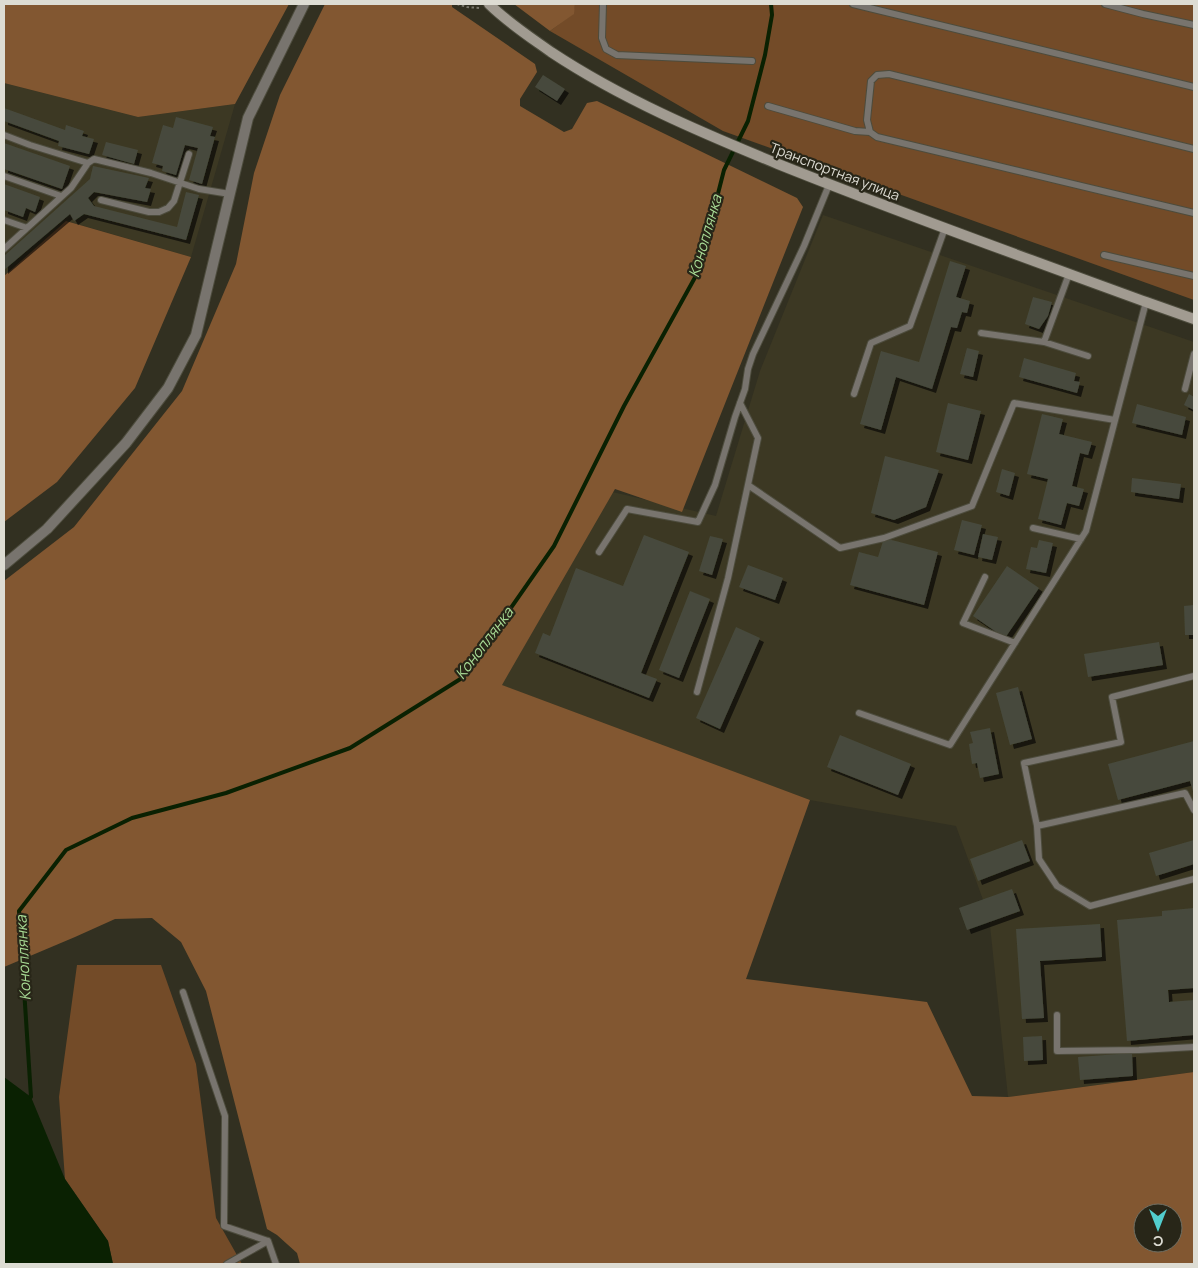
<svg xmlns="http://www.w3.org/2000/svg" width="1198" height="1268" viewBox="0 0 1198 1268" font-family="Manrope,sans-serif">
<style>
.built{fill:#3c3823}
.green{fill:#734b28}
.forest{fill:#825731;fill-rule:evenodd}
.water{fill:#0a2102}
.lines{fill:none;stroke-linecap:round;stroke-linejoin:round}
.stream{stroke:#0a2102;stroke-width:4}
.building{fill:#474a3c;filter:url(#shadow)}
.service-casing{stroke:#4d4c3d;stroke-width:8}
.minor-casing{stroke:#4d4c3d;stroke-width:12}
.secondary-casing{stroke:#4d4c3d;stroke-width:12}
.path{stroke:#7b796d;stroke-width:2;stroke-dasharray:2.5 2.5;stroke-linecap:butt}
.service{stroke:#78746e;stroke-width:6}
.minor{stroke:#78746e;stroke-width:10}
.secondary{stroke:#a19b91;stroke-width:10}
.labels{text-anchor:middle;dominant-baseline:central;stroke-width:4.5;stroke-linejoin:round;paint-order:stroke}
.street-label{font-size:14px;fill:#dddcd3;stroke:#282618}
.water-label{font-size:15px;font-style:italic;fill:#a8db95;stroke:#282618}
</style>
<defs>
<filter id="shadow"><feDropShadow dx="4" dy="4" stdDeviation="0" flood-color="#0009"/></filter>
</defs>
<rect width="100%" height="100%" fill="#323021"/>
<path class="built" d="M 4,83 L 138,117 L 235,104 L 191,257 L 67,221 L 4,276 Z
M 823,215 L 1194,342 L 1194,1072 L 1008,1097 L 989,916 L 956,826 L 810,800 L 501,685 L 608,491 L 716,516 L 760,371 Z"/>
<path class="green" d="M 575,4 L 1194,4 L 1194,300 L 723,131 L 550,31 L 573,14 Z
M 77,965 L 161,965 L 196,1064 L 216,1218 L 242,1264 L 113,1264 L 108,1241 L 65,1179 L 59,1097 Z"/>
<path class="forest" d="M 4,4 L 289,4 L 235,104 L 138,117 L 4,83 Z
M 325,4 L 452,4 L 452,7 L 535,64 L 537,72 L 520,99 L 520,106 L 564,132 L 572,129 L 587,103 L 597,101 L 797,198 L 803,207 L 682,512 L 615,489 L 502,685 L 810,800 L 746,979 L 927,1002 L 972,1096 L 1008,1097 L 1194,1072 L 1194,1264 L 300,1264 L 297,1253 L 277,1235 L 267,1229 L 206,991 L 181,942 L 152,918 L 115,919 L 75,937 L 4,967 L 4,581 L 74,527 L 182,391 L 236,264 L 254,173 L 280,95 ZM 1143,1213 L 1173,1213 L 1173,1243 L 1143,1243 Z
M 514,4 L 575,4 L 574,14 L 550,31 Z
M 66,221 L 191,257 L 135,388 L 57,482 L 4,522 L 4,276 Z"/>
<path class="water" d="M 4,1077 L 31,1097 L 65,1179 L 108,1241 L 113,1264 L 4,1264 Z"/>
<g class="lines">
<path class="stream" d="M 31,1097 L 19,911 L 66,850 L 132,818 L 226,793 L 350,748 L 462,678 L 554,546 L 624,406 L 698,272 L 724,170 L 748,121 L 765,55 L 772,15 L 771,4"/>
</g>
<path class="building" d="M 543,75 L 565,89 L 557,101 L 535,87 Z
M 4,108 L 65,130 L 66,125 L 84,131 L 82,136 L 94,139 L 89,154 L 58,146 L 59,141 L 4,121 Z
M 176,117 L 213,127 L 210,136 L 215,137 L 202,184 L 189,180 L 198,148 L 185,145 L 176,175 L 162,171 L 163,166 L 152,163 L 163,125 L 173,128 Z
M 106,142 L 138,150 L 134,164 L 102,155 Z
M 4,143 L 70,166 L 62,189 L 4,169 Z
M 93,166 L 149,178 L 145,188 L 151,189 L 147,202 L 94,192 L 88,198 L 94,206 L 177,227 L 186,192 L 199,195 L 186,240 L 84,214 L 74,221 L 70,214 L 4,270 L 4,256 L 90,179 Z
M 4,184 L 40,197 L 35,212 L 26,208 L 23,217 L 4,210 Z
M 950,261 L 966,266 L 956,297 L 970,301 L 967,313 L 962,312 L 957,328 L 951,327 L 932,389 L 896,377 L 881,430 L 860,424 L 881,351 L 919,362 Z
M 1033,297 L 1052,302 L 1048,316 L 1039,329 L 1025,324 Z
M 967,348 L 979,351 L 973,377 L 960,374 Z
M 1024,358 L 1076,373 L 1074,381 L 1080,382 L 1077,393 L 1019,377 Z
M 1189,394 L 1194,397 L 1194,410 L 1184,405 Z
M 948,403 L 981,411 L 968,460 L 936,452 Z
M 1137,404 L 1186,417 L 1182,435 L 1132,423 Z
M 1042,414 L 1063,419 L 1059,434 L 1092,442 L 1088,455 L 1080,453 L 1072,486 L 1084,489 L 1079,506 L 1067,503 L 1061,525 L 1038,519 L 1048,479 L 1027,474 Z
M 885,456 L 939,470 L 926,507 L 894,520 L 871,513 Z
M 1002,469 L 1015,473 L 1009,496 L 996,492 Z
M 1132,478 L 1181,484 L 1179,499 L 1131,492 Z
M 962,520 L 982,525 L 974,555 L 954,550 Z
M 983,534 L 998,537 L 992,560 L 978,557 Z
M 644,535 L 689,552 L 641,673 L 657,679 L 649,698 L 535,653 L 543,633 L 550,636 L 576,568 L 623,586 Z
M 710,536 L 723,539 L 712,575 L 699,571 Z
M 884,538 L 938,552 L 924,605 L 850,585 L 859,552 L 878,557 Z
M 1039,540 L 1053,543 L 1046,573 L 1026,569 L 1031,547 L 1037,548 Z
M 748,565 L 783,578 L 775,600 L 739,587 Z
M 1007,566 L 1039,588 L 1005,638 L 973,616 Z
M 690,591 L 710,599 L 679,678 L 659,670 Z
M 1194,605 L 1194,635 L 1185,635 L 1184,606 Z
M 736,627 L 760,638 L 720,729 L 696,718 Z
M 1159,642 L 1163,665 L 1088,677 L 1084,654 Z
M 1018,687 L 1032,739 L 1010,745 L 996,693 Z
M 990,728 L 999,774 L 980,778 L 977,763 L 972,764 L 969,744 L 973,743 L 970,732 Z
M 840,735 L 911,764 L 898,795 L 827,767 Z
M 1194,741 L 1194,795 L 1190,781 L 1118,800 L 1108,764 Z
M 1022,840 L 1030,861 L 978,881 L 970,859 Z
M 1194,840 L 1194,864 L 1156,876 L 1149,853 Z
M 1012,889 L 1020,911 L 967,930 L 959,908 Z
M 1194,908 L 1194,988 L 1168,990 L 1169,1002 L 1194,1000 L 1194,1035 L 1127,1041 L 1117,920 L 1162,916 L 1162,911 Z
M 1100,924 L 1102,957 L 1040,961 L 1044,1018 L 1022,1019 L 1016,929 Z
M 1042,1036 L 1043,1060 L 1024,1061 L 1023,1037 Z
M 1132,1053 L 1133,1076 L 1080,1080 L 1078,1057 Z"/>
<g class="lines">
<defs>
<path id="service" d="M 603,4 L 602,38 L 606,49 L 617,55 L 752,61
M 853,4 L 1194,87
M 1105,4 L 1143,14 L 1194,25
M 768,106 L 855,131 L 870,132
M 4,135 L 30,145 L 88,163
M 1194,149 L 889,74 L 877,75 L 871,81 L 867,120 L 870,132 L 877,137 L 1194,213
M 4,176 L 61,196
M 101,200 L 149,212 L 159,212 L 168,208 L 174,201 L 189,154
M 4,220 L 27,228
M 4,249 L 71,188 L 88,163 L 94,159 L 151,173 L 199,189 L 230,194
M 1104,255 L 1194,276
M 1069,274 L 1044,342 L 1088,356
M 981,333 L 1044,342
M 1185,389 L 1194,354
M 854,394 L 871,343 L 910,326 L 945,228
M 748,485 L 840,548 L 884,538 L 972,506 L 1014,403 L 1115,420
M 1033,528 L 1081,539
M 599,552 L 627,509 L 698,522 L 715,485 L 735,417 L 745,389 L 748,369 L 753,354 L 804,246 L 829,185
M 985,577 L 963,623 L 1015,643
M 697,692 L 728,578 L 758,438 L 740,403
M 859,713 L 950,745 L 1086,531 L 1146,302
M 1194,810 L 1185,793 L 1037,826 L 1039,859 L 1057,886 L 1090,906 L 1194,879
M 1037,826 L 1024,763 L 1121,742 L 1112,697 L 1194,676
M 183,992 L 225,1116 L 224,1226 L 268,1241 L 276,1264
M 1057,1015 L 1057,1051 L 1139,1050 L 1194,1047
M 227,1264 L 268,1241"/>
<path id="minor" d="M 4,565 L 47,529 L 126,443 L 168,388 L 196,335 L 248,118 L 304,4"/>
<path id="secondary" d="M 489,4 C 507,22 530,37 551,52 C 622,99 700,132 778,164 C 900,213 1023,257 1146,302 L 1194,319"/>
</defs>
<use href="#service" class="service-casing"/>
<use href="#minor" class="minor-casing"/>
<use href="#secondary" class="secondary-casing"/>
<path class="path" d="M 457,4 L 467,7 L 479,8"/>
<use href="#service" class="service"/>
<use href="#minor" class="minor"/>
<use href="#secondary" class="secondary"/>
</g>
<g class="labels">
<g class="street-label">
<text transform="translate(835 171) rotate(21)">Транспортная улица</text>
</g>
<g class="water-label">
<text transform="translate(705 236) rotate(-74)">Коноплянка</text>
<text transform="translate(484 643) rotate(-53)">Коноплянка</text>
<text transform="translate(23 958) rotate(-93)">Коноплянка</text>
</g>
</g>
<rect width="1198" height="1268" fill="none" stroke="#dddcd3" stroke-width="10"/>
<g transform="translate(1158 1228) rotate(180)"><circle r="24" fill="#282618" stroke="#706f63"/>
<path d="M0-4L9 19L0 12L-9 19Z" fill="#52cdcd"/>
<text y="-8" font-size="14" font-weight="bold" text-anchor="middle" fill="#dddcd3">С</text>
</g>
</svg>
